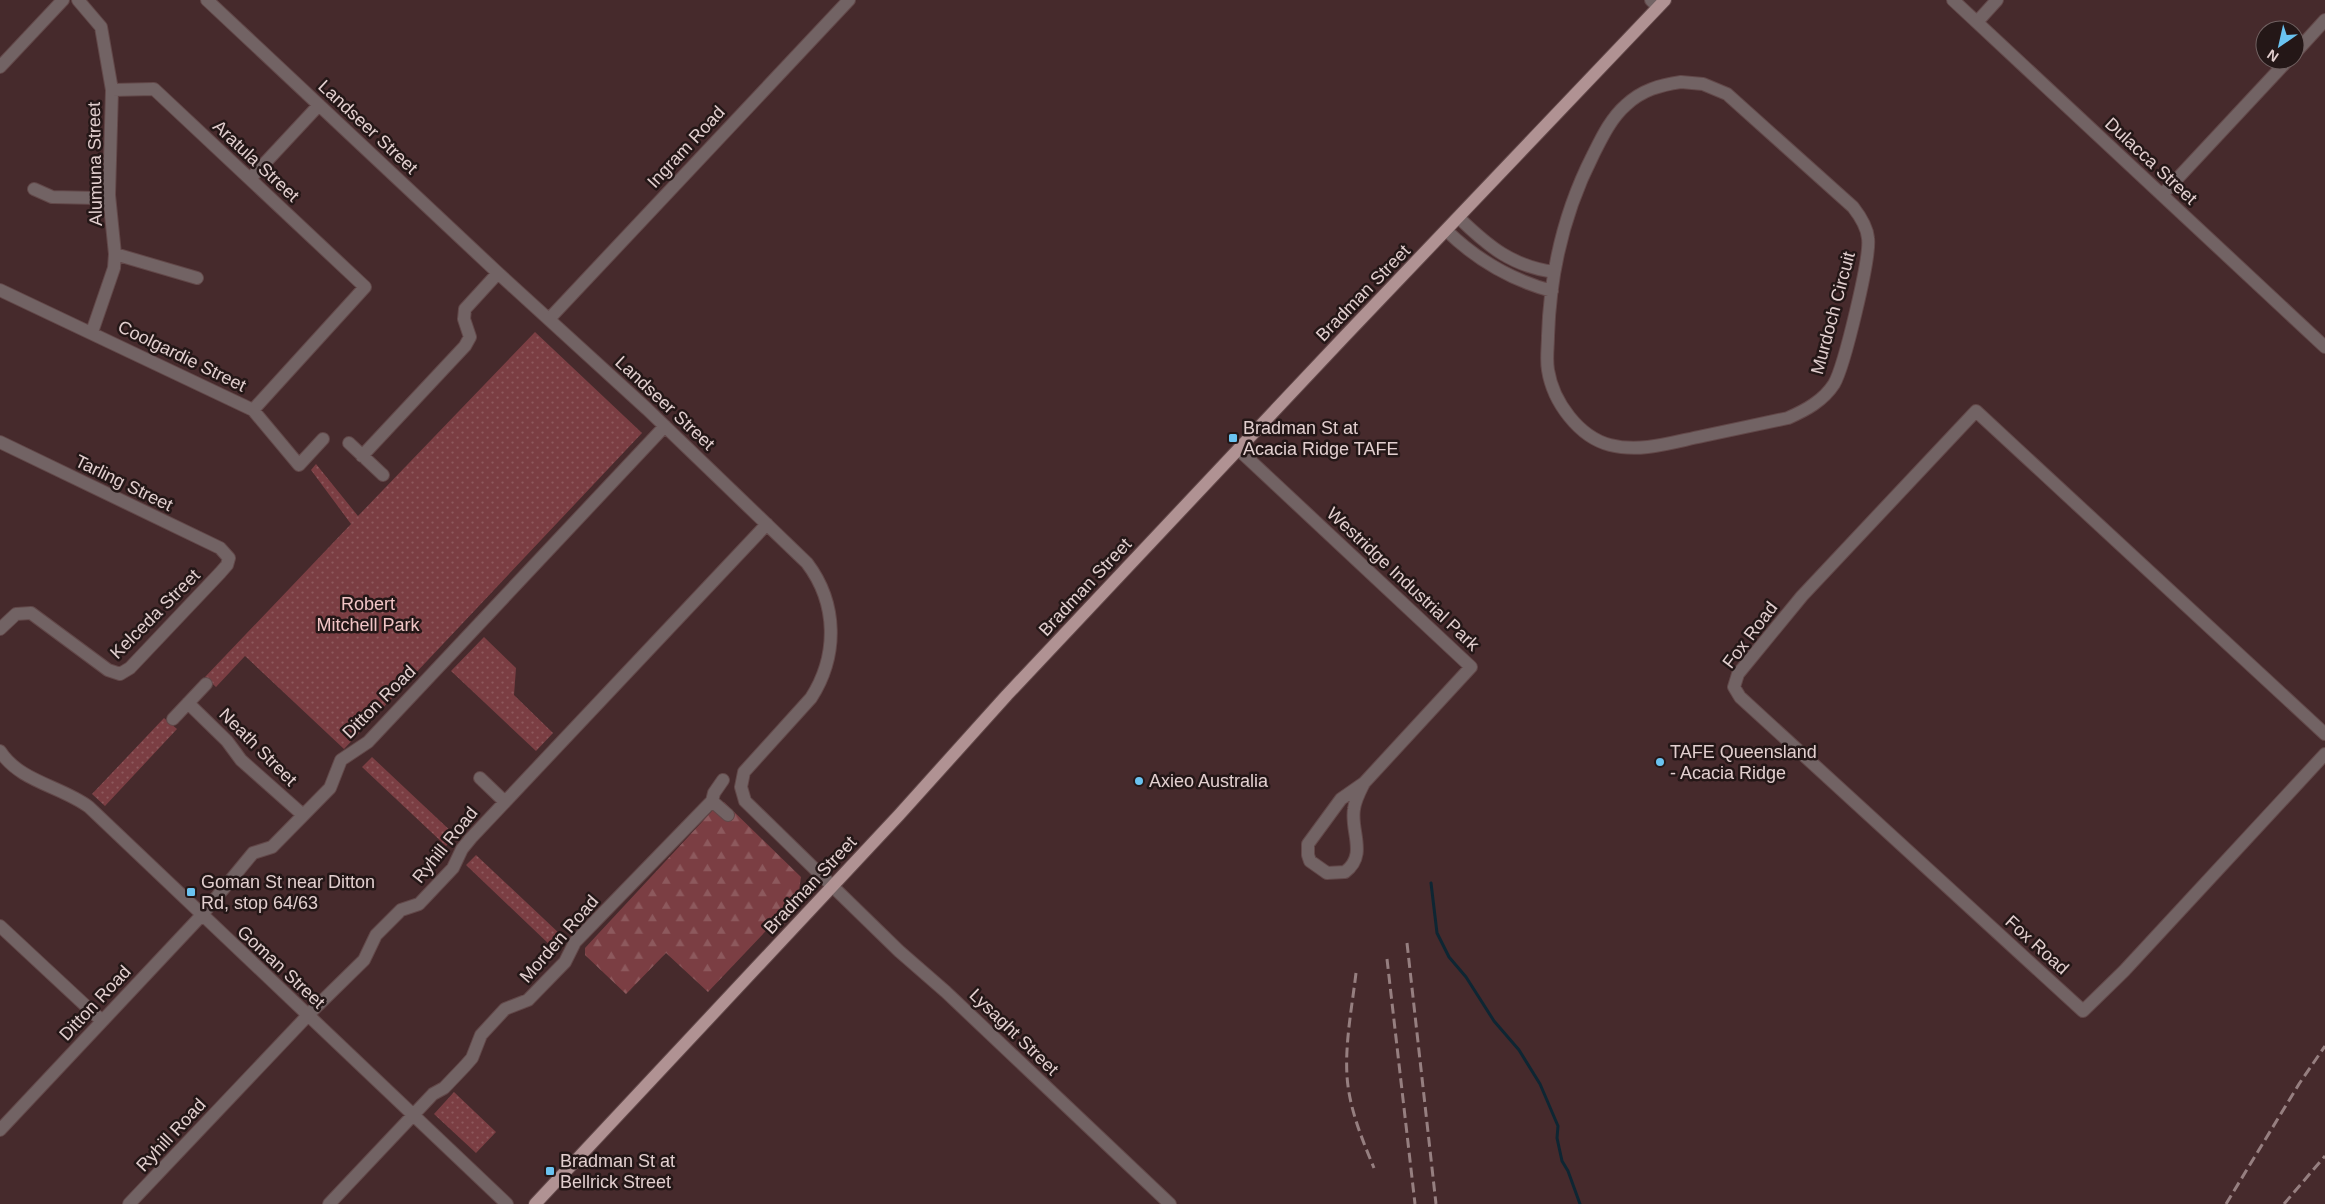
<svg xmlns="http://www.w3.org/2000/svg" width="2325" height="1204" viewBox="0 0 2325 1204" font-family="Arial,sans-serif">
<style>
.grass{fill:url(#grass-dots)}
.forest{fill:url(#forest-firs)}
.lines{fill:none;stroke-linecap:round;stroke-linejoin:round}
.stream{stroke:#0e2633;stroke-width:3}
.minor-casing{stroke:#624849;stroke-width:14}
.major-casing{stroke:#624849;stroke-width:14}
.minor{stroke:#726364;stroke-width:12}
.major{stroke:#b09293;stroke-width:12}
.rail{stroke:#967f80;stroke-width:3;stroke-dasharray:10 5;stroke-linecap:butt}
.poi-dot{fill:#6ac3f1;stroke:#241717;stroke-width:2}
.labels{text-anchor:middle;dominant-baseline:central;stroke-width:5;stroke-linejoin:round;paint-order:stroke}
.street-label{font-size:18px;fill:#e2cfcf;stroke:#241717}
.poi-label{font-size:18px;fill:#e2cfcf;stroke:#241717;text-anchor:start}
.park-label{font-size:18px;fill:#f1c5c6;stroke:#241717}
</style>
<defs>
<pattern id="grass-dots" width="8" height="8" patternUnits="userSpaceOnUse" patternTransform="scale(1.25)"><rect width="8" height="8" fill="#7b3e43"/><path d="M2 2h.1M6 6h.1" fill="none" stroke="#8d595d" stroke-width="1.8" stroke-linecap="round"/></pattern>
<pattern id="forest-firs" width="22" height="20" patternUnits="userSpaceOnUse" patternTransform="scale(1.25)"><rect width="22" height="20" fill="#7b3e43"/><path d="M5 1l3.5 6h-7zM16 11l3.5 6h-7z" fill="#8d595d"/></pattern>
</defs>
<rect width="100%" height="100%" fill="#462a2c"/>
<path class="grass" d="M 535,332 L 642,433 L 344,749 L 245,656 L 216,687 L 205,677 L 351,524 L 311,470 L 316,464 L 358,516 Z
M 484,637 L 516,668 L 514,695 L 553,733 L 536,751 L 451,671 Z
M 164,718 L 177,729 L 105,806 L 92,794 Z
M 372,757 L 456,836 L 446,846 L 362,767 Z
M 476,855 L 561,935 L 551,946 L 466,865 Z
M 454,1092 L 496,1132 L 476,1153 L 434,1114 Z"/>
<path class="forest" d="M 724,802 L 801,877 L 798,897 L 708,992 L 666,953 L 626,994 L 585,955 L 585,948 L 714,809 Z"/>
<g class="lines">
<path class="stream" d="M 1431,883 L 1437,933 L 1449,957 L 1466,977 L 1494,1021 L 1519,1050 L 1540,1084 L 1558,1126 L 1557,1138 L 1562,1161 L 1568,1171 L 1580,1204"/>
<defs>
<path id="minor" d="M 78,0 L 101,27 L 112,90 L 109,195 L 115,254 L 114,268 L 92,332
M 207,0 L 498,273 L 647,409 L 807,563 C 838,604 838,656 811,698 L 744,772 L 741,787 L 745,801 L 899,951 L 946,992 L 1170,1204
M 1651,0 L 1658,7
M 1953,0 L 2325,347
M 1977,22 L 1997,0
M 2295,53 L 2325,20
M 0,67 L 63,0
M 1681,82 L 1703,84 L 1727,94 L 1853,207 C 1860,216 1867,227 1868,238 C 1871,257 1844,367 1834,384 C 1823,401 1806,410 1788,418 C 1760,424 1731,430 1703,436 C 1673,442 1641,453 1610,445 C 1579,437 1553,402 1548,370 C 1546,359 1548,347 1548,336 C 1550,273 1564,212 1593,155 C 1602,137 1611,118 1626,105 C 1642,90 1660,85 1681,82 Z
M 112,90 L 154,89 L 365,287 L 253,410
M 250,179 L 319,105
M 34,189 L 52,197 L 96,198 L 109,195
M 2162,195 L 2288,60
M 1459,218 C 1489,247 1512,266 1554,272
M 1447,231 C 1477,260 1511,280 1552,291
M 115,254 L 197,278
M 0,290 L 253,410 L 299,465 L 323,439
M 549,319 L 849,0
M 0,442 L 220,548 L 229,558 L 227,565 L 220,573 L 130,668 L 120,674 L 108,670 L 31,613 L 16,614 L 0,629
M 349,443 L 383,475
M 1239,450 L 1471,667 L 1364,783 L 1341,799 L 1308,844 L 1308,855 L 1310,861 L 1327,873 L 1345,872 C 1368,855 1350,831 1354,809 C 1355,800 1360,791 1364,783
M 362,456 L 465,346 L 470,337 L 464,319 L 465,309 L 498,273
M 188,703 L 227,741 L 241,760 L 303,815
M 173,719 L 206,684
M 2325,734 L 1976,411 L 1802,596 L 1738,674 L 1734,687 L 1740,697 L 2083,1011 L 2124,971 L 2325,754
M 0,751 C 20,782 61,786 89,807 L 507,1204
M 480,778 L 505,802
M 712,801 L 728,815
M 0,926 L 102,1021
M 0,1130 L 201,916 L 253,853 L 272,847 L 330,788 L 341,760 L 368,742 L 665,426
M 129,1204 L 312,1011 L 364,960 L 376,935 L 401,910 L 419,904 L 453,868 L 462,849 L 471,838 L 767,524
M 329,1204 L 433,1094 L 444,1088 L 465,1066 L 472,1058 L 481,1035 L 505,1009 L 528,1000 L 565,962 L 575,942 L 712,801 L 714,793 L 723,780"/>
<path id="major" d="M 535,1204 L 899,815 L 1007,695 L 1344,337 L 1665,0"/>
</defs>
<use href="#minor" class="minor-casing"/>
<use href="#major" class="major-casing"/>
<use href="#minor" class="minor"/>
<use href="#major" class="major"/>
<path class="rail" d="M 1407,943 L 1436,1204
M 1387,959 L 1415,1204
M 1356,973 C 1352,1007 1345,1042 1347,1076 C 1349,1108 1362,1139 1374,1168
M 2226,1204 L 2299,1084 L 2325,1046
M 2284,1204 L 2325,1156"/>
</g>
<g class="poi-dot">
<rect x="1228" y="433" width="10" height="10" rx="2.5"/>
<circle cx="1660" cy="762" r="5"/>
<circle cx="1139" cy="781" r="5"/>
<rect x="186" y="887" width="10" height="10" rx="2.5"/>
<rect x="545" y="1166" width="10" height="10" rx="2.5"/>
</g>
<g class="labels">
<g class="street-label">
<text transform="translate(368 127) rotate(43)">Landseer Street</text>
<text transform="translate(686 147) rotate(-47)">Ingram Road</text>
<text transform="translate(256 161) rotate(43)">Aratula Street</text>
<text transform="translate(2151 161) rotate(43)">Dulacca Street</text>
<text transform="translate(95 164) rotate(-91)">Alumuna Street</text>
<text transform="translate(1363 293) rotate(-46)">Bradman Street</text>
<text transform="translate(1833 313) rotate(-75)">Murdoch Circuit</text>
<text transform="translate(182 356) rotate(26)">Coolgardie Street</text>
<text transform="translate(665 403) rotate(43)">Landseer Street</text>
<text transform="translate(124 483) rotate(26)">Tarling Street</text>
<text transform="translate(1403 579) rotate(43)">Westridge Industrial Park</text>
<text transform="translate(1085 587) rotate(-47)">Bradman Street</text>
<text transform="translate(155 614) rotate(-45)">Kelceda Street</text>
<text transform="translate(1750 635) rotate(-53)">Fox Road</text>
<text transform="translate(379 702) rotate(-45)">Ditton Road</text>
<text transform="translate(258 747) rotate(45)">Neath Street</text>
<text transform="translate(445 845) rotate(-51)">Ryhill Road</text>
<text transform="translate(810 885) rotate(-47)">Bradman Street</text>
<text transform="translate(559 939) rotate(-49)">Morden Road</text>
<text transform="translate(2037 945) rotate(42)">Fox Road</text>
<text transform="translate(281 967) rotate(43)">Goman Street</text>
<text transform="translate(95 1003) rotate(-47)">Ditton Road</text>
<text transform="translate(1014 1032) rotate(44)">Lysaght Street</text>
<text transform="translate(171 1135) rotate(-47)">Ryhill Road</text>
</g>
<g class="poi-label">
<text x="1243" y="428">Bradman St at<tspan x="1243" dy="21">Acacia Ridge TAFE</tspan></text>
<text x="1670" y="752">TAFE Queensland<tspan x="1670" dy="21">- Acacia Ridge</tspan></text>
<text x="1149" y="781">Axieo Australia</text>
<text x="201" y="882">Goman St near Ditton<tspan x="201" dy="21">Rd, stop 64/63</tspan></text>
<text x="560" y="1161">Bradman St at<tspan x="560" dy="21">Bellrick Street</tspan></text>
</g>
<g class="park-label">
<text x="368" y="604">Robert<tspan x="368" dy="21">Mitchell Park</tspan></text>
</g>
</g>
<g transform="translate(2280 45) rotate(214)"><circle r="24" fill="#241717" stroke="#706161"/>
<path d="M0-4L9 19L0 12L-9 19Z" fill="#6ac3f1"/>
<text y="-8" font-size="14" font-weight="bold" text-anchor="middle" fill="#e2cfcf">N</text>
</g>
</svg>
